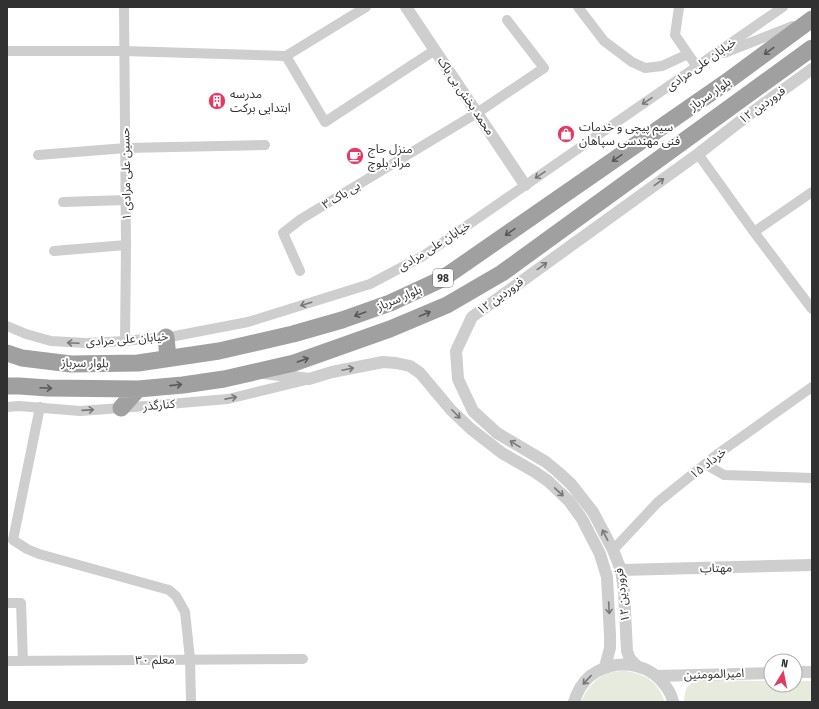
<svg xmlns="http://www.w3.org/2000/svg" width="819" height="709" viewBox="0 0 819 709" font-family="'Fira Sans Condensed','Noto Sans Arabic',sans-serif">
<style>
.green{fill:#e7ebdd}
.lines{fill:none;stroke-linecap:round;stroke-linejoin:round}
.minor{stroke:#cecece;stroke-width:10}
.tertiary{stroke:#cecece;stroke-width:12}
.trunk{stroke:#a0a0a0;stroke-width:17}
.oneway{stroke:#585858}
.oneway2{stroke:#787878}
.labels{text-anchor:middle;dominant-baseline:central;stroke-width:4;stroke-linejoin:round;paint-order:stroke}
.shield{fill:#fff;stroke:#6f6f6f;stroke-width:1}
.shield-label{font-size:11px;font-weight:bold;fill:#313131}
.street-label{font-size:12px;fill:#313131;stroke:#fff}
.poi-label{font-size:12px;fill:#313131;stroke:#fff;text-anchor:start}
</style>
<rect width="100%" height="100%" fill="#fff"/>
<path class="green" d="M 626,671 C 647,675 657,681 665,702 L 581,702 C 587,688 597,675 613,672 C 617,671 622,671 626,671 Z
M 699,680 L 771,681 L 771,685 L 795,685 L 795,681 L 812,681 L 812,702 L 684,702 C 685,689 686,684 699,680 Z"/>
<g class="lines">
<path class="minor" d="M 124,7 L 126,245 L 125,341
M 578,7 L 604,41 L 632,62 L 645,68 L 662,66 L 688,54
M 679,7 L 675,35 L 697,67
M 7,51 L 124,51 L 286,56 L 366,7
M 724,53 L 793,26
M 286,56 L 325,122 L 435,50
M 698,154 L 754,232 L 812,309
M 38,155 L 126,148 L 265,145
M 63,202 L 126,200
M 754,232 L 812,192
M 54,251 L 126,245
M 300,271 L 283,233 L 301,219 L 477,113 L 544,68 L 507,20
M 7,326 L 26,334 L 51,341 L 86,343 L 125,341 L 175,336 L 248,322 L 370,284 L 423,256 L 783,7
M 7,407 L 19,406 L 80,411 L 121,408 L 228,399 L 306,380
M 705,464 L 724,475 L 812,478
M 13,540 L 27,549 L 39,554 L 169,590 L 176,596 L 185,612 L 190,659 L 191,702
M 13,540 L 40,407
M 613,550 L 658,502 L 719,453 L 812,387
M 7,603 L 21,603 L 23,661
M 7,661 L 303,659"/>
<path class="tertiary" d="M 406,7 L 525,185
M 264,373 L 309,379 L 332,372 L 383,362 L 396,363 L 410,366 L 420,373 L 451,410 L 471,429 L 502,453 L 535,472 L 548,481 L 569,501 L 582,519 L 600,554 L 607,577 L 610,635 L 610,648 L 605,667
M 621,570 L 812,565
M 636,665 L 630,659 L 627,651 L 624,591 L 621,570 L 613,550 L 593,512 L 571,484 L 558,472 L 546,462 L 497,433 L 473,411 L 458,379 L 456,351 L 472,317 L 698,154 L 747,116 L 812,69
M 795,672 L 812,672
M 657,676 L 771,673
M 574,702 C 577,692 582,683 590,676 C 593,674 596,672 598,671 C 622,658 652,665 667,688 C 670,692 672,697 673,702"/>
<path class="trunk" d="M 166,337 L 168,358
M 7,353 L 22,358 L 71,364 L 138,363 L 219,351 L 293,334 L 342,320 L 390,303 L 442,279 L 725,83 L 812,19
M 7,386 L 19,386 L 48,388 L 138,389 L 183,385 L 224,379 L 294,363 L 390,329 L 447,305 L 502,273 L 812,48
M 121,408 L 138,389"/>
</g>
<defs><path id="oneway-shaft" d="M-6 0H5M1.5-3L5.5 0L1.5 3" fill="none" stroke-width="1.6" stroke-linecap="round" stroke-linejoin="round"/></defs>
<g class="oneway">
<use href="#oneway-shaft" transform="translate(769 51) rotate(144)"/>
<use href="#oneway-shaft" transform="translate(617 158) rotate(145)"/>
<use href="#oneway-shaft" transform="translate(510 232) rotate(145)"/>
<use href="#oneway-shaft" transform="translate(360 314) rotate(160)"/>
<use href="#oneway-shaft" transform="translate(425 314) rotate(-23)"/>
<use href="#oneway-shaft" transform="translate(303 360) rotate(-19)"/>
<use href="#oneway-shaft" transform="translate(176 385) rotate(-6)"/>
<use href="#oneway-shaft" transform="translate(46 388) rotate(3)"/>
</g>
<g class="oneway2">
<use href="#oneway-shaft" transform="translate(647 101) rotate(146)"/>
<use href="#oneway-shaft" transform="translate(540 175) rotate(146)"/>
<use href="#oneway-shaft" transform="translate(659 182) rotate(-36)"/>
<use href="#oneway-shaft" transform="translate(542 266) rotate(-36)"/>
<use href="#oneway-shaft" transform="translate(306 304) rotate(163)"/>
<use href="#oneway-shaft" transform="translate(73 343) rotate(-177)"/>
<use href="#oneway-shaft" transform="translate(348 369) rotate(-12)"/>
<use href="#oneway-shaft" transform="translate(231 398) rotate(-11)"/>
<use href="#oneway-shaft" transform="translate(88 410) rotate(-4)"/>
<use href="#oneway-shaft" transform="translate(456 414) rotate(45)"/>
<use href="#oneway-shaft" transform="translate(515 444) rotate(-148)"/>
<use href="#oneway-shaft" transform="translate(559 492) rotate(43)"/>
<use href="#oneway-shaft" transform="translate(605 535) rotate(-117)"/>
<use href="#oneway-shaft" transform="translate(609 608) rotate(87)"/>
<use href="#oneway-shaft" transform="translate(587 680) rotate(133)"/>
</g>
<defs>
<symbol id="building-disc" viewBox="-11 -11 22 22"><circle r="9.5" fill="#e23a62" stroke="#fff"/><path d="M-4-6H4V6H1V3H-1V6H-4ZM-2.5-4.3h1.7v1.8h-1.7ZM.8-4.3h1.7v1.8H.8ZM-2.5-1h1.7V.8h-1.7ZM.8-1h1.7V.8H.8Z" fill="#fff"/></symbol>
<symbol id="shop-disc" viewBox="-11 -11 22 22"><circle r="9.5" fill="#e23a62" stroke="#fff"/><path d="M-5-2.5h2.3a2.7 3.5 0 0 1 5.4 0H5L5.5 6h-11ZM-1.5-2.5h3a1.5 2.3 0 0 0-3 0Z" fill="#fff"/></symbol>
<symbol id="cafe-disc" viewBox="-11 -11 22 22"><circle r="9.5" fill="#e23a62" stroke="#fff"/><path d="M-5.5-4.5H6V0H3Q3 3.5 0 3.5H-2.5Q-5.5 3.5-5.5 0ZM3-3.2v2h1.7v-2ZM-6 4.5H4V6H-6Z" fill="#fff"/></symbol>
</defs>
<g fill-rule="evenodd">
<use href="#building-disc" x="207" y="91" width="20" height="20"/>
<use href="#shop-disc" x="556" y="124" width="20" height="20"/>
<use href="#cafe-disc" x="345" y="146" width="20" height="20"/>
</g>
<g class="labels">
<rect class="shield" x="433" y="269" width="20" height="18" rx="3"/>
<g class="shield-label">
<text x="443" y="278">98</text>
</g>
<g class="street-label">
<text transform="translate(701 64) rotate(-35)">خیابان علی مرادی</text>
<text transform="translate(710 94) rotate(-35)">بلوار سرباز</text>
<text transform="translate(466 96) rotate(56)">محمد بخش بی باک</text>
<text transform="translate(762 105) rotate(-36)">۱۲ فروردین</text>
<text transform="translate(126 174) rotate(-91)">حسین علی مرادی ۱</text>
<text transform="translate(341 195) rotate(-31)">بی باک ۳</text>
<text transform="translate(434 246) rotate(-32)">خیابان علی مرادی</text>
<text transform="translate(500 296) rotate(-36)">۱۲ فروردین</text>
<text transform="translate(399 298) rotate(-23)">بلوار سرباز</text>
<text transform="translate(127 339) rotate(-4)">خیابان علی مرادی</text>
<text transform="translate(85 363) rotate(1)">بلوار سرباز</text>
<text transform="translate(159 405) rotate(-5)">کنارگذر</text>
<text transform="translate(708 463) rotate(-38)">۱۵ خرداد</text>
<text transform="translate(716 568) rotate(-1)">مهتاب</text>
<text transform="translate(622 595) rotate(-97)">۱۲ فروردین</text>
<text transform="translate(155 660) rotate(-1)">معلم ۳۰</text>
<text transform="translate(714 674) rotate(-2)">امیرالمومنین</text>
</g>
<g class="poi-label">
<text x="230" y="94">مدرسه<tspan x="230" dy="14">ابتدایی برکت</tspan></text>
<text x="579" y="127">سیم پیچی و خدمات<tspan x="579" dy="14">فنی مهندسی سپاهان</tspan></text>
<text x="368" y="149">منزل حاج<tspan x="368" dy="14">مراد بلوچ</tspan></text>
</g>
</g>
<rect width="819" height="709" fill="none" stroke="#313131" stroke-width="16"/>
<g transform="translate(783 673) rotate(10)"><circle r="19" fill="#ffffff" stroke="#adadad"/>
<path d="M0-3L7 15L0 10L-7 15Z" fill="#e23a62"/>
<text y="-6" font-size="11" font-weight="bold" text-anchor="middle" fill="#313131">N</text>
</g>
</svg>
